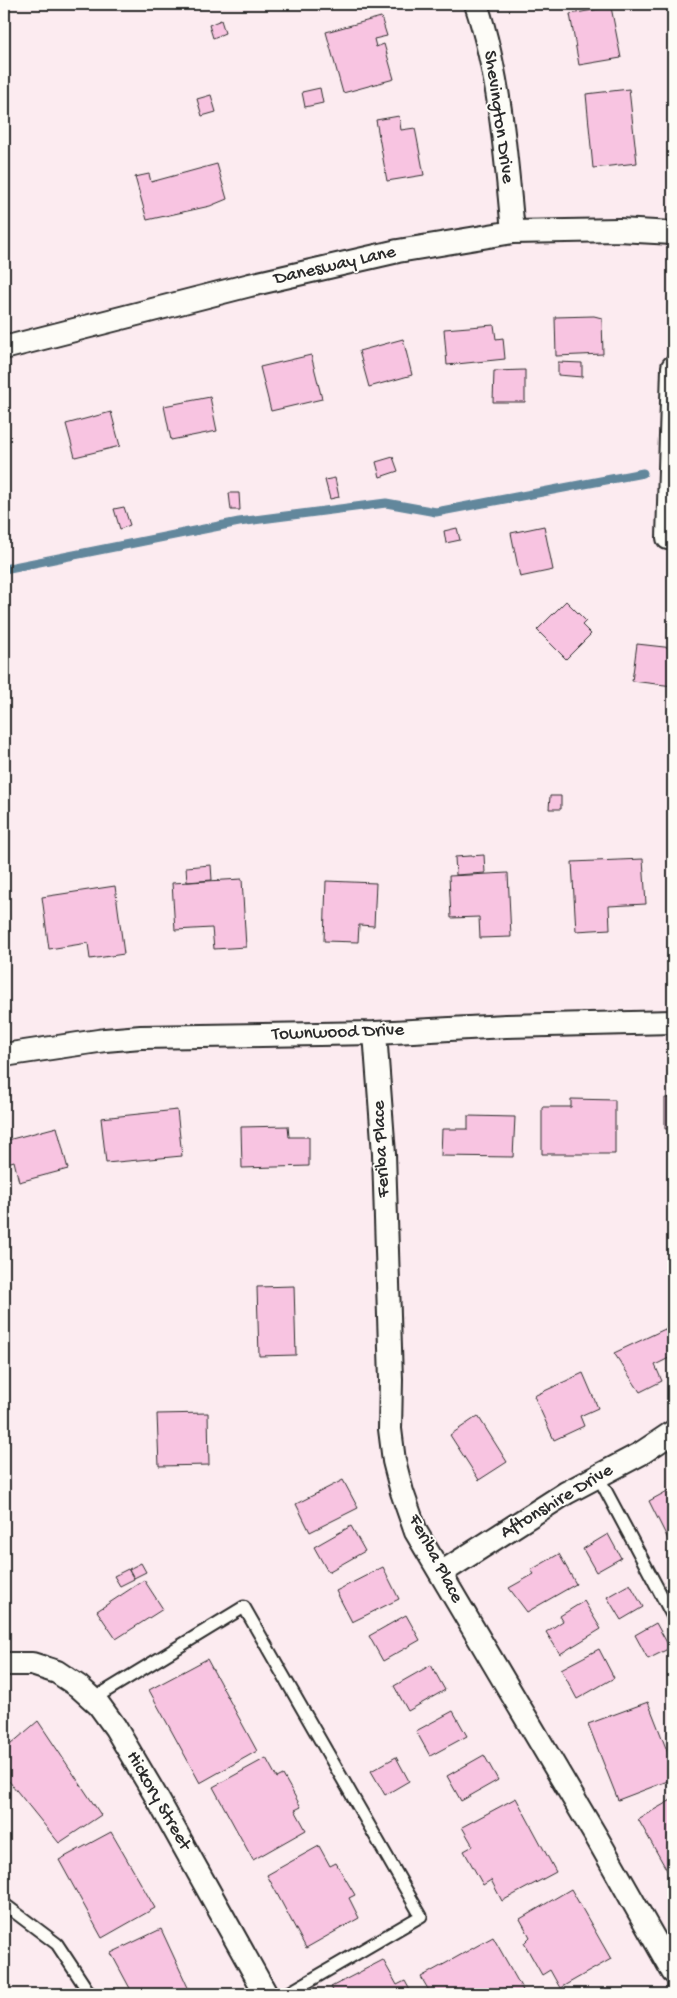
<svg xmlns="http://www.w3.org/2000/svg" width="677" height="1998" viewBox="0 0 677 1998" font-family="'Gochi Hand',sans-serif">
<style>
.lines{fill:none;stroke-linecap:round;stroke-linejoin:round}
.stream{stroke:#62879c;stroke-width:9}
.building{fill:#f8c4e1;stroke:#2b2b2b}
.lane-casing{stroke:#2b2b2b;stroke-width:15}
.street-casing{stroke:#2b2b2b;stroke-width:26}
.lane{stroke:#fdfcf7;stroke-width:11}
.street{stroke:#fdfcf7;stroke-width:22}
.labels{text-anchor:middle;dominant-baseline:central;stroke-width:4;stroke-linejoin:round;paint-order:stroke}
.street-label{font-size:19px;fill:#2b2b2b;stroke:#fdfcf7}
</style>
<rect width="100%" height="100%" fill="#fcebf0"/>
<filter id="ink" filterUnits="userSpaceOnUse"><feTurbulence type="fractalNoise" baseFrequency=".02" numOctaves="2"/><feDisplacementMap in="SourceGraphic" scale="10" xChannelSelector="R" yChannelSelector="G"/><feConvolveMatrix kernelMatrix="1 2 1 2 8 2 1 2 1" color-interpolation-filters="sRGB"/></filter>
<g filter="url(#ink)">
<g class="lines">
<path class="stream" d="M 4,569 L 239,522 L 386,503 L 436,512 L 643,473"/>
</g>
<path class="building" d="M 611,7 L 621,58 L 579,65 L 570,14 Z
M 381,17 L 387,36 L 374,39 L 376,47 L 384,44 L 394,79 L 343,93 L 326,32 Z
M 221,20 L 225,33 L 213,38 L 209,25 Z
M 320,88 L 323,103 L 305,107 L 302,92 Z
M 629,89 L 637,163 L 593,168 L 586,94 Z
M 211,95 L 216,112 L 202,116 L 197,99 Z
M 399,116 L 401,130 L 415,128 L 424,175 L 387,181 L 376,120 Z
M 217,164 L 227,199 L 210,206 L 147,220 L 135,177 L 149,174 L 151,182 Z
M 594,316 L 602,318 L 603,354 L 556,356 L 555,317 Z
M 494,325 L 496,339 L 503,338 L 505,359 L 447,365 L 444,329 Z
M 403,339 L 412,375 L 369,387 L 359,351 Z
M 311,355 L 322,399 L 271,411 L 260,367 Z
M 558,362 L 582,363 L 582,377 L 558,375 Z
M 525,370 L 525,402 L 493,402 L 494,371 Z
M 210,397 L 217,431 L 171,440 L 164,406 Z
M 111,412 L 120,446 L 75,457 L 66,424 Z
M 393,457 L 398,471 L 380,477 L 376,462 Z
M 335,478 L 339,497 L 330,499 L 325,480 Z
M 229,493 L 239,493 L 240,510 L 231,510 Z
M 124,507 L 130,525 L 120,529 L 114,509 Z
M 544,526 L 553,570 L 520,577 L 511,533 Z
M 457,528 L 460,540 L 446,543 L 444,531 Z
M 566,601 L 586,621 L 582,625 L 591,634 L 566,659 L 537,630 Z
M 637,644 L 673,648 L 673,686 L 632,681 Z
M 550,796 L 561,796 L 561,809 L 549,809 Z
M 484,855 L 485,873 L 456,875 L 455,857 Z
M 643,859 L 646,904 L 609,906 L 610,929 L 576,931 L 572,862 Z
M 211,865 L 212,880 L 187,882 L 186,867 Z
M 508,873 L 511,937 L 480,938 L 479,917 L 451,918 L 449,876 Z
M 242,879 L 246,947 L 214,949 L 212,928 L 175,930 L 172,883 Z
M 326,881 L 376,883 L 374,926 L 359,925 L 358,942 L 324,941 Z
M 115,886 L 124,954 L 90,959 L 88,943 L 49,949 L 42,897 Z
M 4,918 L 5,918 L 6,949 L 4,949 Z
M 665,1098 L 673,1098 L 673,1128 L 665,1129 Z
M 571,1099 L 615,1100 L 615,1154 L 542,1154 L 542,1107 L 571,1107 Z
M 177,1110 L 182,1156 L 106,1163 L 101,1118 Z
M 468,1116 L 515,1117 L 513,1157 L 441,1156 L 442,1129 L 468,1129 Z
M 288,1126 L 289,1137 L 309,1137 L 309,1166 L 242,1168 L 241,1127 Z
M 57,1127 L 68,1169 L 19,1182 L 14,1161 L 4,1164 L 4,1141 Z
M 294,1286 L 296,1355 L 259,1356 L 257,1287 Z
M 665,1329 L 673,1345 L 673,1356 L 655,1365 L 662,1381 L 640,1392 L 614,1353 Z
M 583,1373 L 598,1408 L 580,1416 L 584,1426 L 554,1440 L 534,1396 Z
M 208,1413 L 209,1465 L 159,1466 L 157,1414 Z
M 478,1416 L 507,1462 L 479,1480 L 450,1435 Z
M 343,1480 L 358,1508 L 310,1532 L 296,1504 Z
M 673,1488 L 673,1549 L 649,1501 Z
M 351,1526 L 365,1551 L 328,1572 L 314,1547 Z
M 608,1534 L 621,1558 L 596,1572 L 583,1549 Z
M 559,1554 L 576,1584 L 527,1612 L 509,1588 L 534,1574 L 531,1570 Z
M 141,1563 L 146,1572 L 134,1578 L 129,1569 Z
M 383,1567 L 399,1599 L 352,1622 L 336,1591 Z
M 128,1569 L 134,1579 L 120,1586 L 114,1576 Z
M 144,1580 L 163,1609 L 116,1639 L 97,1611 Z
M 630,1584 L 643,1607 L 621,1620 L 607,1597 Z
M 584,1601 L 601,1629 L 560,1654 L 546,1632 L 563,1621 L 560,1616 Z
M 406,1615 L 420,1640 L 383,1661 L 369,1636 Z
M 656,1623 L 670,1648 L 648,1659 L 635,1635 Z
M 599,1649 L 614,1678 L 577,1699 L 561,1669 Z
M 207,1659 L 257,1751 L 200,1783 L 149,1690 Z
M 431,1665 L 445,1690 L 408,1711 L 394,1686 Z
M 648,1702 L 673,1766 L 673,1779 L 618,1800 L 588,1724 Z
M 453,1711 L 467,1736 L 430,1756 L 416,1731 Z
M 38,1721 L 101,1815 L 59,1843 L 4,1775 L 4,1750 Z
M 484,1755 L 498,1780 L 461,1801 L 447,1776 Z
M 396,1757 L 409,1781 L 385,1795 L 371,1771 Z
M 266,1758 L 277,1778 L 283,1775 L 301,1807 L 295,1810 L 306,1830 L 253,1860 L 213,1787 Z
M 516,1798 L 556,1872 L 502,1901 L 491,1880 L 483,1885 L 464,1851 L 473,1846 L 462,1827 Z
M 673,1799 L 673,1881 L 638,1819 Z
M 111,1832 L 155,1908 L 102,1938 L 59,1860 Z
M 319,1846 L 330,1866 L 336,1863 L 355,1895 L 349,1898 L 359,1918 L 306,1948 L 267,1875 Z
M 571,1889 L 611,1959 L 560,1988 L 550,1970 L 542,1975 L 524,1943 L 530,1937 L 520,1919 Z
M 161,1929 L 191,1994 L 133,1994 L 111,1953 Z
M 493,1937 L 525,1994 L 431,1994 L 421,1977 Z
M 383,1960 L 397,1985 L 405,1981 L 412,1994 L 335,1994 L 331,1987 Z"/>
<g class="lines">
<defs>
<path id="lane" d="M 598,1476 L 673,1617
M 93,1699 L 244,1607 L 421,1916 L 287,1994
M 4,1904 L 57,1944 L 90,1994"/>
<path id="street" d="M 476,4 C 500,76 506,156 513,232
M 4,348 L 250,285 L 398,251 L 513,232 L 619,230 L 673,233
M 668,538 L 673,367
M 375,1033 L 384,1154 L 391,1380 L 390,1429 L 394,1461 L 402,1492 L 416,1532 L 597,1838 L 673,1972
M 4,1055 L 105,1040 L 141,1037 L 375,1033 L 506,1026 L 673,1022
M 441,1573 L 566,1493 L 640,1454 L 673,1432
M 4,1664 L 32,1664 L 57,1672 L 78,1686 L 99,1705 L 115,1727 L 157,1798 L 266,1994"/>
</defs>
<use href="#lane" class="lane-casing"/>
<use href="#street" class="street-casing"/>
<use href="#lane" class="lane"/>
<use href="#street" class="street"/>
</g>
</g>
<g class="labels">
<g class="street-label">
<text transform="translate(498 117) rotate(82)">Shevington Drive</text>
<text transform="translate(335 266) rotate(-13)">Danesway Lane</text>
<text transform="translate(338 1033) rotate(-2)">Townwood Drive</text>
<text transform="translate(382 1149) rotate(-93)">Feriba Place</text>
<text transform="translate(557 1502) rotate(-31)">Aftonshire Drive</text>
<text transform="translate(435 1559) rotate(62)">Feriba Place</text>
<text transform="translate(158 1801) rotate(60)">Hickory Street</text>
</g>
</g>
<rect width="677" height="1998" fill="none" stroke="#fdfcf7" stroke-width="20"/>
<rect x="10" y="10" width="657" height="1978" fill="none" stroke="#2b2b2b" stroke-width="2" filter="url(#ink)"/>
</svg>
